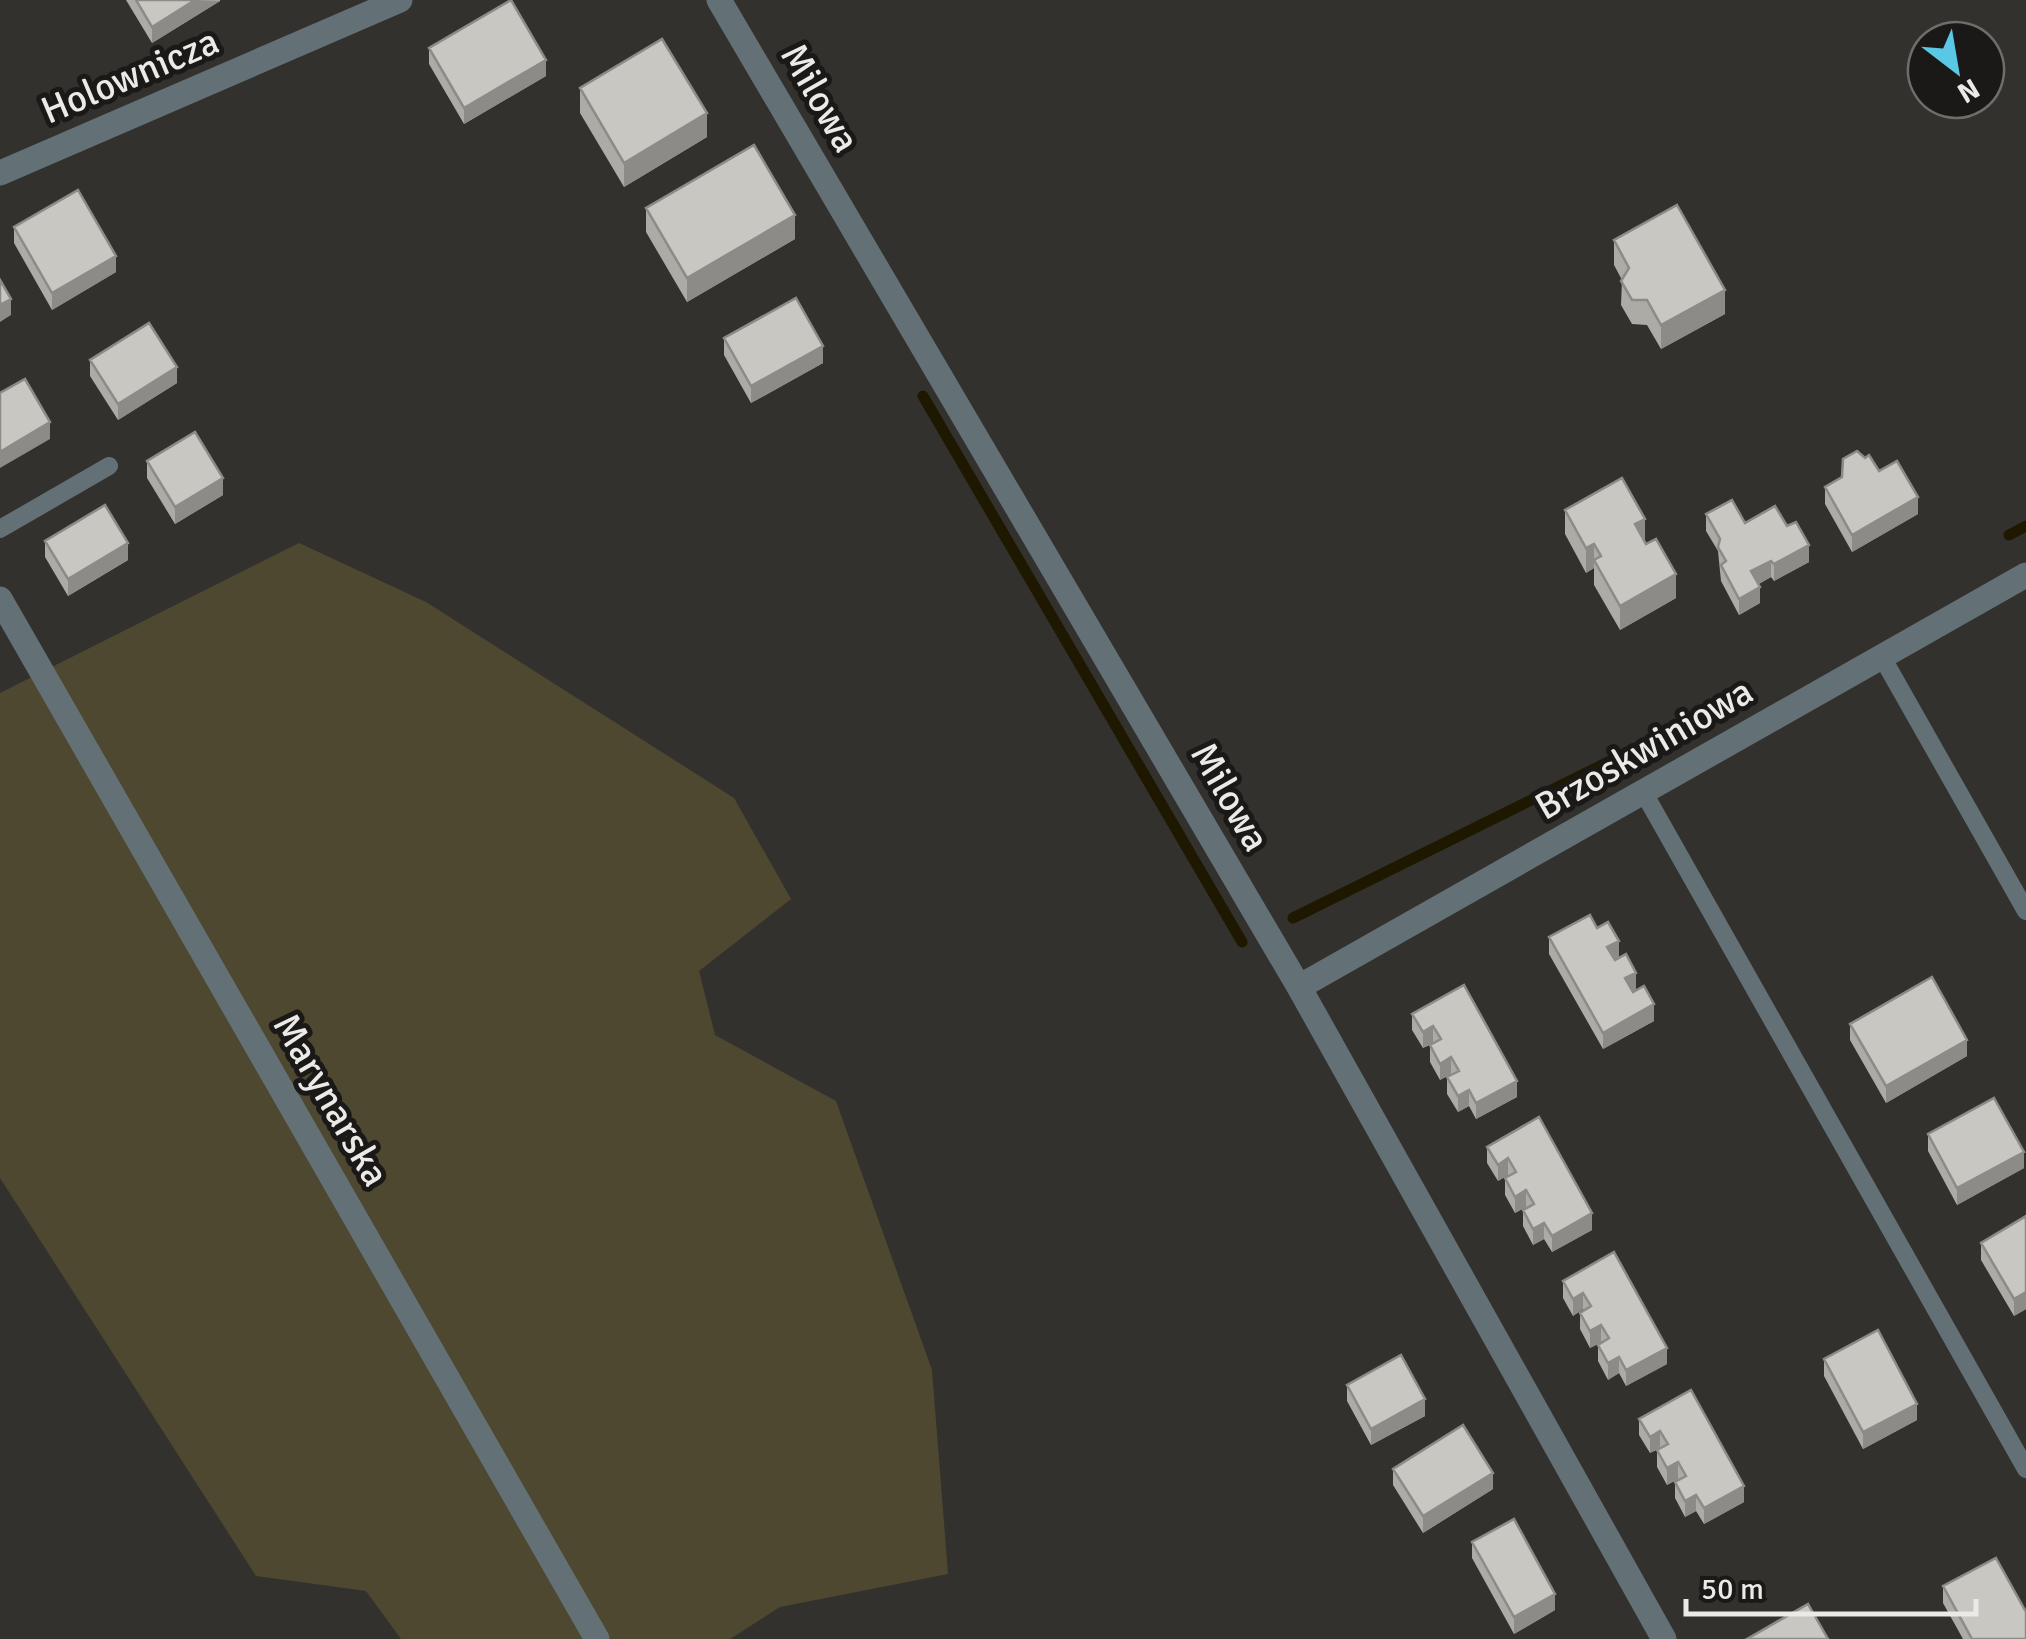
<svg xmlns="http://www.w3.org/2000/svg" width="2026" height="1639" viewBox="0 0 2026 1639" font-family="Signika,sans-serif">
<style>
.green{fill:#4e4831}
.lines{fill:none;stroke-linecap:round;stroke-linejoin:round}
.stream{stroke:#1f1801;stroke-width:11}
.lane{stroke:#637176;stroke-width:18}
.street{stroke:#637176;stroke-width:25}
.wall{fill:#adaba6}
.shaded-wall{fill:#8d8b87}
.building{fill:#c9c7c1;stroke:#8d8b87;stroke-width:2.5}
.labels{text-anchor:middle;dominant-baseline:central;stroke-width:10;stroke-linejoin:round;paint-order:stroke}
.street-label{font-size:38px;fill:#ebeae7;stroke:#1a1917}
</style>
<rect width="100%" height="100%" fill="#33312d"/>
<path class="green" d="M 299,543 L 426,602 L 734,798 L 791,899 L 699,971 L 715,1035 L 836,1101 L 932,1370 L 948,1574 L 780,1607 L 730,1639 L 401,1639 L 366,1591 L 256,1576 L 0,1178 L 0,693 Z"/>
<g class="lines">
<path class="stream" d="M 923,396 L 1242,942
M 2009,535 L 2026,526
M 1293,918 L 1681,726"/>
<path class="lane" d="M 0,529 L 109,466
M 1882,657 L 2026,911
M 1644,793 L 2026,1469"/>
<path class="street" d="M 719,0 L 1299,987 L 1664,1639
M 0,173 L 400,0
M 0,599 L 597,1639
M 1299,987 L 2026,575"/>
</g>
<path class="wall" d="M 126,0 L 220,0 L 220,1 L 152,43 Z
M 429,48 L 546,76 L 464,124 L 429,64 Z
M 580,88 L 707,137 L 624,187 L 580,113 Z
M 646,208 L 795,239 L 687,302 L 646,232 Z
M 14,227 L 116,272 L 52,310 L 14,243 Z
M 1614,240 L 1725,314 L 1661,349 L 1647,325 L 1632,324 L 1621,305 L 1622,280 L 1614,265 Z
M 724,338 L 823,363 L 751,403 L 724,355 Z
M 90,360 L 177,383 L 118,420 L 90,376 Z
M 147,461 L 223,495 L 175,524 L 147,478 Z
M 1879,471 L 1918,514 L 1852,552 L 1825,504 L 1825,487 Z
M 1565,510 L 1645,541 L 1676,598 L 1620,630 L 1594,585 L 1594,568 L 1586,573 L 1565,534 Z
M 1706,514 L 1745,523 L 1787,526 L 1809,562 L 1774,581 L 1771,577 L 1759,584 L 1760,603 L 1739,615 L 1721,581 L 1718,551 L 1706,531 Z
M 45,541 L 128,560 L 68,596 L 45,557 Z
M 1597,928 L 1619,957 L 1615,960 L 1636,989 L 1633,991 L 1654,1021 L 1603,1049 L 1549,954 L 1549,937 Z
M 1464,985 L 1517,1097 L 1476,1119 L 1469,1106 L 1458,1112 L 1447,1094 L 1447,1077 L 1451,1074 L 1440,1080 L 1430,1062 L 1430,1045 L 1434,1043 L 1423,1048 L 1412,1030 L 1412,1014 Z
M 1850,1024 L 1967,1056 L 1886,1103 L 1850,1040 Z
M 1539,1117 L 1592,1230 L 1552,1252 L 1544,1239 L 1533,1245 L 1523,1226 L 1523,1210 L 1526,1207 L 1515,1213 L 1505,1195 L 1505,1178 L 1509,1176 L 1508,1175 L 1498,1181 L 1487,1163 L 1487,1147 Z
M 1928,1134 L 2024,1168 L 1957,1205 L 1928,1151 Z
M 2026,1216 L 2026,1309 L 2014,1316 L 1981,1260 L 1981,1243 Z
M 1614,1252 L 1667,1364 L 1626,1386 L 1619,1373 L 1608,1380 L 1598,1361 L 1598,1345 L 1602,1342 L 1590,1348 L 1580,1329 L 1580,1313 L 1584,1311 L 1583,1309 L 1573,1316 L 1563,1298 L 1563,1281 Z
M 1824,1359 L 1917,1420 L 1863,1449 L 1824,1376 Z
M 1347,1385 L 1425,1416 L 1371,1445 L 1347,1401 Z
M 1691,1390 L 1744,1502 L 1704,1524 L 1696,1511 L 1685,1517 L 1675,1498 L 1675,1482 L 1678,1479 L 1667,1485 L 1657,1467 L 1657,1450 L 1661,1448 L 1650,1453 L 1639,1435 L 1639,1419 Z
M 1393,1469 L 1493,1489 L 1423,1533 L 1393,1485 Z
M 1472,1542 L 1555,1610 L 1514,1634 L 1472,1558 Z
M 1943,1586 L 2026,1639 L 1963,1639 L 1943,1603 Z"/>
<path class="shaded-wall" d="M 195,0 L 220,1 L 152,43 L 152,27 Z
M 546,60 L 546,76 L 464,124 L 464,108 Z
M 707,113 L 707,137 L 624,187 L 624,163 Z
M 795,215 L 795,239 L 687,302 L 687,278 Z
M 116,256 L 116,272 L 52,310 L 52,293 Z
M 1725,290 L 1725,314 L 1661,349 L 1661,325 Z
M 11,299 L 11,315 L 0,322 L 0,305 Z
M 823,346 L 823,363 L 751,403 L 751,386 Z
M 177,367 L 177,383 L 118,420 L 118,404 Z
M 50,422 L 50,439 L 0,468 L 0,452 Z
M 223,478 L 223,495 L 175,524 L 175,507 Z
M 1918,497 L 1918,514 L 1852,552 L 1852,535 Z
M 1645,519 L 1645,544 L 1635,524 Z
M 128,543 L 128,560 L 68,596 L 68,579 Z
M 1594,544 L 1594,568 L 1586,573 L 1586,548 Z
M 1809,545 L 1809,562 L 1774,581 L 1774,564 Z
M 1771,561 L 1771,577 L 1751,588 L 1751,571 Z
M 1676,574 L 1676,598 L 1620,630 L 1620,606 Z
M 1760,587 L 1760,603 L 1739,615 L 1739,599 Z
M 1619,941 L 1619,957 L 1607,963 L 1607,947 Z
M 1636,973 L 1636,989 L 1625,995 L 1625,978 Z
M 1654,1004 L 1654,1021 L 1603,1049 L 1603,1033 Z
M 1433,1026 L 1433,1042 L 1423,1048 L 1423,1032 Z
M 1967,1040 L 1967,1056 L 1886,1103 L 1886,1086 Z
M 1451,1057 L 1451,1074 L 1440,1080 L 1440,1064 Z
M 1517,1081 L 1517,1097 L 1476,1119 L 1476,1103 Z
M 1469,1090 L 1469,1106 L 1458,1112 L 1458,1096 Z
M 2024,1152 L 2024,1168 L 1957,1205 L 1957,1188 Z
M 1508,1158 L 1508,1175 L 1498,1181 L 1498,1165 Z
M 1526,1190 L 1526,1207 L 1515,1213 L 1515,1197 Z
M 1592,1213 L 1592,1230 L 1552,1252 L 1552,1236 Z
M 1544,1223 L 1544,1239 L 1533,1245 L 1533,1229 Z
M 2026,1292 L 2026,1309 L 2014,1316 L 2014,1299 Z
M 1583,1293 L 1583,1309 L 1573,1316 L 1573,1299 Z
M 1601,1325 L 1601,1342 L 1590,1348 L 1590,1331 Z
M 1667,1348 L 1667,1364 L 1626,1386 L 1626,1370 Z
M 1619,1357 L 1619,1373 L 1608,1380 L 1608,1363 Z
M 1425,1399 L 1425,1416 L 1371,1445 L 1371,1429 Z
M 1917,1404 L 1917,1420 L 1863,1449 L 1863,1432 Z
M 1660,1431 L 1660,1447 L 1650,1453 L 1650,1437 Z
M 1678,1462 L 1678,1479 L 1667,1485 L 1667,1468 Z
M 1493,1473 L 1493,1489 L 1423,1533 L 1423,1516 Z
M 1744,1486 L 1744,1502 L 1704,1524 L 1704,1508 Z
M 1696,1495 L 1696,1511 L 1685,1517 L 1685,1501 Z
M 1555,1594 L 1555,1610 L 1514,1634 L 1514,1617 Z"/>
<path class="building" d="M 136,0 L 195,0 L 152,27 Z
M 511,0 L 546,60 L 464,108 L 429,48 Z
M 662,39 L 707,113 L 624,163 L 580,88 Z
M 754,145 L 795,215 L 687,278 L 646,208 Z
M 78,190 L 116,256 L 52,293 L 14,227 Z
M 1677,205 L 1725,290 L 1661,325 L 1647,300 L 1632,300 L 1621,281 L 1629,268 L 1614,240 Z
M 0,280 L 11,299 L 0,305 Z
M 796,298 L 823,346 L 751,386 L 724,338 Z
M 149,323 L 177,367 L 118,404 L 90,360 Z
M 25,379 L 50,422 L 0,452 L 0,393 Z
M 195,432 L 223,478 L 175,507 L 147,461 Z
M 1857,451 L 1865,458 L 1869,455 L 1879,471 L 1897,461 L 1918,497 L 1852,535 L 1825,487 L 1842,477 L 1843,459 Z
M 1622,478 L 1645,519 L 1635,524 L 1646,544 L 1656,539 L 1676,574 L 1620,606 L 1594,560 L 1601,556 L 1594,544 L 1586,548 L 1565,510 Z
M 1732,500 L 1745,523 L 1775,506 L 1787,526 L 1796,522 L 1809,545 L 1774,564 L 1771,561 L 1751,571 L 1760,587 L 1739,599 L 1721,565 L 1726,561 L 1718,547 L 1720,539 L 1706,514 Z
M 105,505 L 128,543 L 68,579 L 45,541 Z
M 1590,915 L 1597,928 L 1608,922 L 1619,941 L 1607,947 L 1615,960 L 1626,954 L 1636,973 L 1625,978 L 1633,992 L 1644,986 L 1654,1004 L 1603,1033 L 1549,937 Z
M 1932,977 L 1967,1040 L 1886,1086 L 1850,1024 Z
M 1464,985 L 1517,1081 L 1476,1103 L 1469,1090 L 1458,1096 L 1447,1077 L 1459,1071 L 1451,1057 L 1440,1064 L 1430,1045 L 1441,1039 L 1433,1026 L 1423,1032 L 1412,1014 Z
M 1994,1098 L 2024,1152 L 1957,1188 L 1928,1134 Z
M 1539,1117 L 1592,1213 L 1552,1236 L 1544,1223 L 1533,1229 L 1523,1210 L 1534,1204 L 1526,1190 L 1515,1197 L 1505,1178 L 1516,1172 L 1508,1158 L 1498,1165 L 1487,1147 Z
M 2026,1216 L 2026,1292 L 2014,1299 L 1981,1243 Z
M 1614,1252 L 1667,1348 L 1626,1370 L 1619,1357 L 1608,1363 L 1598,1345 L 1609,1338 L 1601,1325 L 1590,1331 L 1580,1313 L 1591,1306 L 1583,1293 L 1573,1299 L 1563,1281 Z
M 1878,1330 L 1917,1404 L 1863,1432 L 1824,1359 Z
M 1401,1355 L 1425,1399 L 1371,1429 L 1347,1385 Z
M 1691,1390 L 1744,1486 L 1704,1508 L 1696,1495 L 1685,1501 L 1675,1482 L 1686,1476 L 1678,1462 L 1667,1468 L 1657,1450 L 1668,1444 L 1660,1431 L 1650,1437 L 1639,1419 Z
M 1463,1425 L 1493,1473 L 1423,1516 L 1393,1469 Z
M 1514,1519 L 1555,1594 L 1514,1617 L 1472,1542 Z
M 1996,1558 L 2026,1612 L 2026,1639 L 1972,1639 L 1943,1586 Z
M 1808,1604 L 1828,1639 L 1747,1639 Z"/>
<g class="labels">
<g class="street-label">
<text transform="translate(130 76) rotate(-23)">Holownicza</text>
<text transform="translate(820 98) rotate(60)">Milowa</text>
<text transform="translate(1644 749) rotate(-30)">Brzoskwiniowa</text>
<text transform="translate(1230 797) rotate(60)">Milowa</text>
<text transform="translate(331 1100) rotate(60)">Marynarska</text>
</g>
</g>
<g transform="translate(1956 70) rotate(149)"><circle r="48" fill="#1a1917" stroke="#6e6d6a" stroke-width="2.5"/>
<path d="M0-8L18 38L0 25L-18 38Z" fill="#5ac8e5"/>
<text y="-15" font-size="28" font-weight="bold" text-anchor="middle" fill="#ebeae7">N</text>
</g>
<path d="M1686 1599v15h290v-15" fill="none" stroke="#ebeae7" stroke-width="5"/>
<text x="1701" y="1599" font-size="30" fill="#ebeae7" stroke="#1a1917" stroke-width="8" paint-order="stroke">50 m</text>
</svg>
